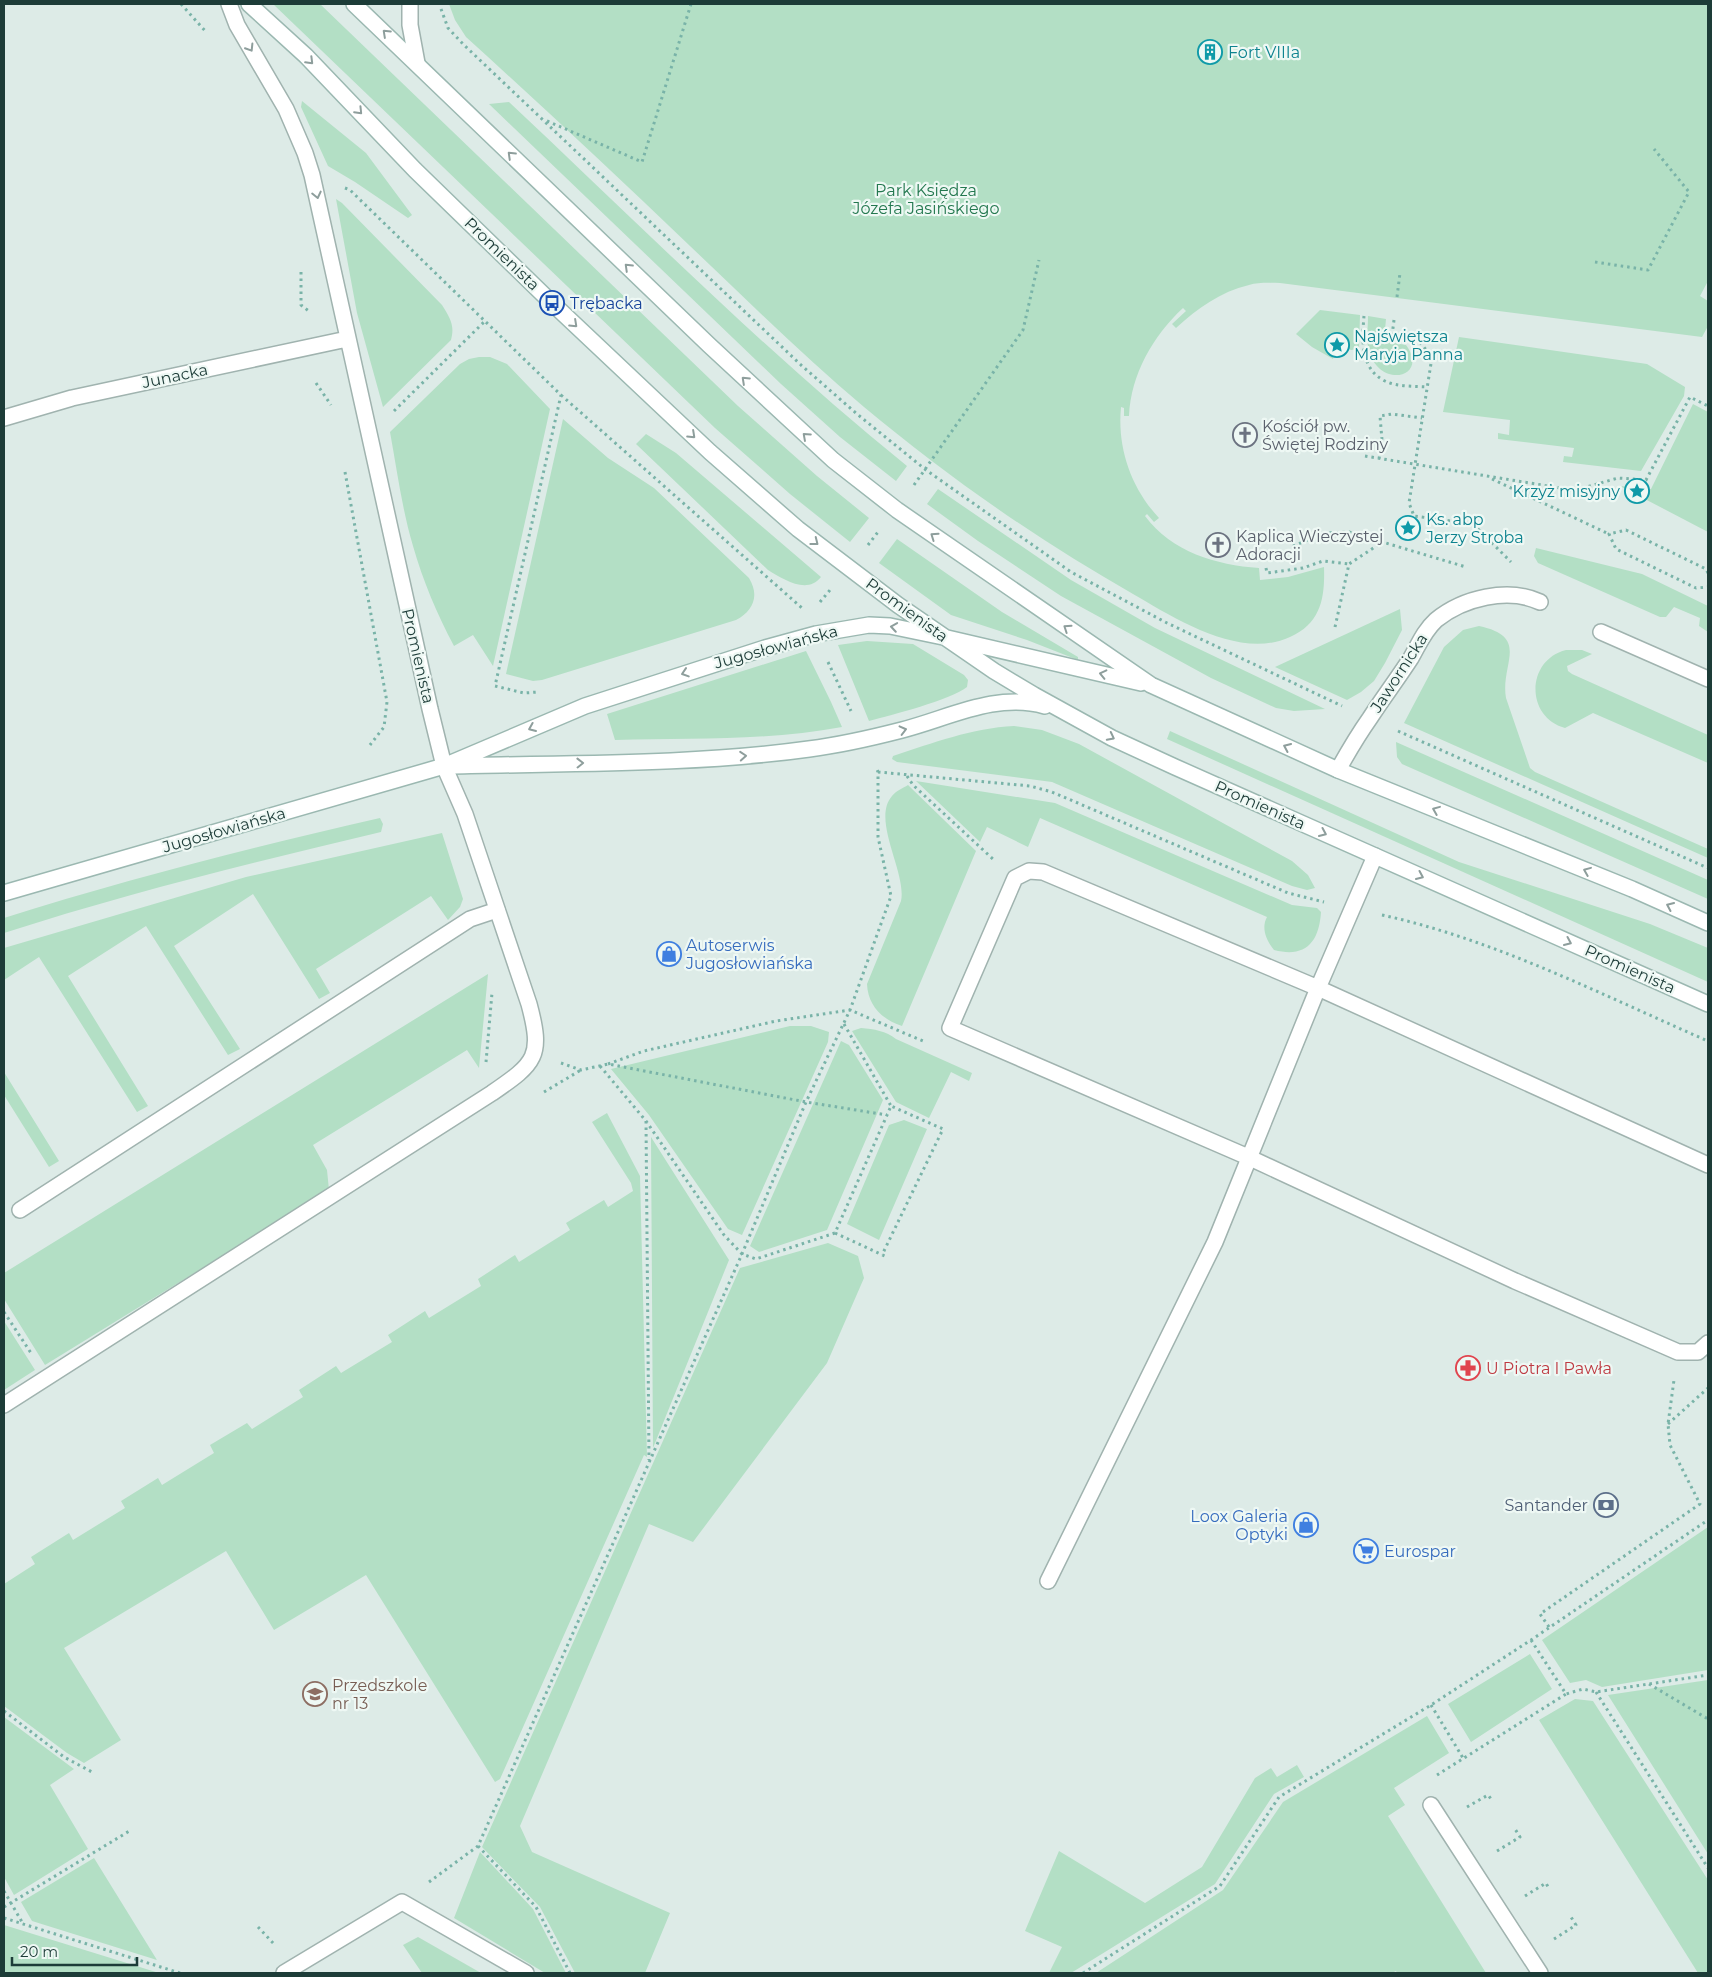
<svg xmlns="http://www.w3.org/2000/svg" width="1712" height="1977" viewBox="0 0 1712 1977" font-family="Montserrat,sans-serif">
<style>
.green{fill:#b3dfc5}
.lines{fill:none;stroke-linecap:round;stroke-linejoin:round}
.lane-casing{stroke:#a0b3af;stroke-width:18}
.street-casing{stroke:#a0b3af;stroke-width:18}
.secondary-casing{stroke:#9bb8b1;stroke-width:18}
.path{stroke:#79b3a8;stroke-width:3;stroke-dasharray:2.5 4;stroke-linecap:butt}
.lane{stroke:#fff;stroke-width:15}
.street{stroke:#fff;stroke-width:15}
.secondary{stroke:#fff;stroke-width:15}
.oneway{stroke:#8e9e9c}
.labels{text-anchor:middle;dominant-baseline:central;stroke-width:4.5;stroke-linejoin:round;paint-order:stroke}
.culture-label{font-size:16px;fill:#0d838f;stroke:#eef8f4;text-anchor:start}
.park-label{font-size:16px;fill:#23784f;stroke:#eef8f4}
.street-label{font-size:16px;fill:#1d3c38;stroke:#eef8f4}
.transit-label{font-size:16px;fill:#164399;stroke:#eef8f4;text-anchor:start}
.worship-label{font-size:16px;fill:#5b616d;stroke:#eef8f4;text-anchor:start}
.shop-label{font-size:16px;fill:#366cbe;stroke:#eef8f4;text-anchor:start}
.health-label{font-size:16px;fill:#be3a42;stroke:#eef8f4;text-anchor:start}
.service-label{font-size:16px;fill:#4e5e75;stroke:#eef8f4;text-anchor:end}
.education-label{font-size:16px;fill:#785e54;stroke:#eef8f4;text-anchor:start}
</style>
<rect width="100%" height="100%" fill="#ddebe7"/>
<path class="green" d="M 273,4 L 320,4 L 738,406 L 817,476 L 869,518 L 850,542 L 790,494 L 715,428 Z
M 449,4 L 1708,4 L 1708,281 L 1700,296 L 1708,301 L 1708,326 L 1702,337 L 1280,283 C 1271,283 1259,282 1249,285 C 1220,292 1198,308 1176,328 L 1172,324 L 1186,311 L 1183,308 C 1153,336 1131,374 1129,416 L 1124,416 L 1124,408 L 1121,407 C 1117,448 1131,488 1159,518 L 1154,522 L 1147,514 L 1145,516 C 1172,552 1216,565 1259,568 L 1260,580 L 1288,577 L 1324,567 C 1325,598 1321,623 1290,637 C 1240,660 1176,619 1133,594 C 1038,540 948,477 864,407 C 803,356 747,300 690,246 C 616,175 542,106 466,37 L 455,20 Z
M 302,101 L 366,153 L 412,215 L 408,218 L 355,182 L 328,166 L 301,107 Z
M 509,102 C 640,225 767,353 907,466 L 896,481 L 840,437 L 781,384 L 489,104 Z
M 336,199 L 342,203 L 442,305 C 450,318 455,325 451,340 L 383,407 L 357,313 Z
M 1320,310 L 1360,315 L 1359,349 L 1351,350 L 1345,347 L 1341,352 L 1335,352 L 1333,359 L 1312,347 L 1296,334 Z
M 1368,316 L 1386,319 L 1384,341 L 1406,345 C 1430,377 1380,390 1369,351 C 1366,341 1368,328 1368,316 Z
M 1459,337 L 1647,364 L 1685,387 L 1684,396 L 1641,471 L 1563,462 L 1564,456 L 1572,457 L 1574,448 L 1498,439 L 1498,433 L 1509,435 L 1510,420 L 1443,412 Z
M 479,357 L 490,357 L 507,364 L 550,409 L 493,666 L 473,635 L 454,646 C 437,614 423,581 413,546 C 402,509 397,470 390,432 L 460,364 L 469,359 Z
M 1693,404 L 1708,412 L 1708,532 L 1620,486 L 1651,489 Z
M 563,419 L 608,458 L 654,488 L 749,578 C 760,596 753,611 736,620 L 542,680 L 533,681 L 506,674 Z
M 646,434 L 676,453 L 821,577 C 807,595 783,579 768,570 L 636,444 Z
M 938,489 L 1071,580 L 1155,628 L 1325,709 L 1294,711 L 1276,708 L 1211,678 L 1061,596 L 978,541 L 927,504 Z
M 897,539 L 1002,612 L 1078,657 L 1078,660 L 1027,640 L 951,615 L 879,563 Z
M 1536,548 L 1642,574 L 1708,606 L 1708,632 L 1699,626 L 1700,618 L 1674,607 L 1666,617 L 1660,617 L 1538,563 L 1534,556 Z
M 1400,609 L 1402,630 L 1385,663 L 1374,681 L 1361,692 L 1347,700 L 1275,667 Z
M 1479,626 C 1531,637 1500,664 1506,698 L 1530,768 L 1535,772 L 1708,849 L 1708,858 L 1404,723 L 1444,647 L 1463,630 Z
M 867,641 L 913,644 L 964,675 L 968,680 L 967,687 C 950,700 892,715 869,721 L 838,645 Z
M 1566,650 L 1582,650 L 1592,654 L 1567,666 L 1568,671 L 1572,674 L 1708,735 L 1708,763 L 1593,713 L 1565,728 C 1525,717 1526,660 1566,650 Z
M 806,651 L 831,702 L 842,727 C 768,741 690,738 615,740 L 607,714 Z
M 1014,726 L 1042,730 L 1079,744 L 1292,861 L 1308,875 L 1315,888 L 1307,890 L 1292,886 L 1052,782 L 897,762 L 892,759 L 893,756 C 933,743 972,728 1014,726 Z
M 1170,731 L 1459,862 L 1650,924 L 1708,948 L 1708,982 L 1167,739 Z
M 1396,742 L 1708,880 L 1708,899 L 1402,764 L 1397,757 Z
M 916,781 L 1055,803 L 1292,905 L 1317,908 L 1321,912 C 1319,943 1305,958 1274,950 C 1266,940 1261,928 1267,917 L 1040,818 L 1028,847 L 987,827 L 980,842 Z
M 908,785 L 976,851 L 902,1026 C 881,1019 868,1005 867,984 L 901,901 C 907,873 871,820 892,796 C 896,791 903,788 908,785 Z
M 380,818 L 383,824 L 381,832 C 254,862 128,893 4,933 L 4,918 C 128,879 253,847 380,818 Z
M 442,833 L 463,899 L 460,907 L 448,920 L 431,896 L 316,969 L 330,993 L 319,999 L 253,894 L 174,946 L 240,1049 L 228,1055 L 146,926 L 68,976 L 148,1106 L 137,1112 L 39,957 L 4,980 L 4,948 L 246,877 Z
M 488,974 L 479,1068 L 467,1050 L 313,1145 L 327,1170 L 329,1190 L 45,1365 L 4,1299 L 4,1273 Z
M 790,1026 L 811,1026 L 829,1032 L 828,1042 L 742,1235 L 728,1229 L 649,1115 L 611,1069 Z
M 861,1028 C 874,1029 886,1031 896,1039 L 972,1073 L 969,1081 L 951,1072 L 929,1118 L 896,1102 L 852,1031 Z
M 841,1041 L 849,1045 L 883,1100 L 827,1230 L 759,1252 L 750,1246 Z
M 4,1072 L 59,1161 L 49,1167 L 4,1095 Z
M 607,1113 L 640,1176 L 647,1457 L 644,1455 L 500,1779 L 495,1782 L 366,1575 L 274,1630 L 226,1551 L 64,1648 L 121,1740 L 84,1763 L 67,1753 L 4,1706 L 4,1584 L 35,1564 L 31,1557 L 69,1533 L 73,1540 L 125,1508 L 121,1501 L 158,1478 L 162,1485 L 214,1453 L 210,1445 L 247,1423 L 252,1429 L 303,1397 L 299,1390 L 336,1366 L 341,1373 L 392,1342 L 388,1335 L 425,1311 L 429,1318 L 481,1286 L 478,1279 L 515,1255 L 519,1262 L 570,1230 L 566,1223 L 604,1200 L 608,1207 L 633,1191 L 631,1183 L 592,1122 Z
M 904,1120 L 927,1129 L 879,1240 L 847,1224 L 889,1125 Z
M 651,1137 L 729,1260 L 653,1448 Z
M 828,1243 L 858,1256 L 864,1278 L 827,1363 L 693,1542 L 649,1524 L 520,1826 L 532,1852 L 670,1913 L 645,1973 L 575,1973 L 540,1907 L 482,1847 L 740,1268 Z
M 4,1321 L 35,1370 L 4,1390 Z
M 1708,1527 L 1708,1670 L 1602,1687 L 1586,1680 L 1570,1683 L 1542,1640 Z
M 1530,1654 L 1552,1689 L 1471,1742 L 1448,1704 Z
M 1708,1680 L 1708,1854 L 1608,1695 Z
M 1575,1699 L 1593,1701 L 1708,1880 L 1708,1973 L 1698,1973 L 1539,1720 Z
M 1427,1716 L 1449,1753 L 1394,1788 L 1405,1805 L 1388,1816 L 1486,1973 L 1397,1973 L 1396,1971 L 1392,1973 L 1096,1973 L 1223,1890 L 1283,1802 Z
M 4,1717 L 74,1769 L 50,1785 L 88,1849 L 14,1895 L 4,1877 Z
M 1297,1765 L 1304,1777 L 1274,1794 L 1215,1884 L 1071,1973 L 1049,1973 L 1062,1947 L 1025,1931 L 1059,1851 L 1145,1903 L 1202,1867 L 1255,1778 L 1271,1768 L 1277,1777 Z
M 480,1852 L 533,1909 L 566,1973 L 545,1973 L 454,1918 Z
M 94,1858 L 157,1960 L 32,1921 L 21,1902 Z
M 4,1925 L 159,1973 L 4,1973 Z
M 418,1937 L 481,1973 L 422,1973 L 403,1945 Z"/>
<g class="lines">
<defs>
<path id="lane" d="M 1375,856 L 1318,988 L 1708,1165
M 20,1210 L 470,919 L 497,910
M 1048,1581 L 1215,1242 L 1318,988 L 1043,872 L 1029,871 L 1015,878 L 950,1028 L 1248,1157 L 1515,1281 L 1678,1352 L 1698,1352 L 1708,1343"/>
<path id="street" d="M 410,4 L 410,25 L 417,63
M 4,418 L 72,398 L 347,339
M 1601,632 L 1708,679
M 1338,770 C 1348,752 1358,735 1370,718 C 1383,698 1398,678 1411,658 C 1419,644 1424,631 1436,620 C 1463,598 1508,587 1540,602
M 4,1405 L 492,1093 C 536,1063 543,1056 529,1004 L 465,814 L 444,766 L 430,709 L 312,175 L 305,153 L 286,109 L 237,25 L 229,4
M 1431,1805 L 1540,1973
M 284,1973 L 402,1902 L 526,1973"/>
<path id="secondary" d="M 249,4 L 306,56 L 415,170 L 552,303 L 710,452 L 798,529 L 898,605 L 994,671 L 1034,695 L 1112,738 L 1175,767 L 1708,1004
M 354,4 L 709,345 L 833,460 L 897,510 L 1151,685 L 1338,770 L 1632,889 L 1708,923
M 453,766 C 570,763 694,765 809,749 C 840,745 871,738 902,730 C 949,718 996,692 1045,706
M 4,893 L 444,766 L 585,706 L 765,648 L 816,634 L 869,625 L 890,626 L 943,637 L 1141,683"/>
</defs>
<use href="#lane" class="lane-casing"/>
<use href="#street" class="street-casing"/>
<use href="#secondary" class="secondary-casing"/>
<path class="path" d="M 181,4 L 207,33
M 441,9 L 448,28 L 464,45 L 801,365 L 857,414 L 926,470 L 1071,572 L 1167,623 L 1342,706
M 547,121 L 642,162 L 691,4
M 345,188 L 350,190 L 561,395 L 495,686 L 524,693 L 538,692
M 1595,262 L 1648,270 L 1689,192 L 1654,149
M 301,272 L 301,305 L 310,312
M 1397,297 L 1400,273
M 1364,316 C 1362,339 1360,369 1385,381 C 1397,387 1414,386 1427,387
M 1394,320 L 1392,336 L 1418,340 L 1432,357 L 1409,503 L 1414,516 L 1473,524 L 1511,562
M 316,383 L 331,405
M 561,395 L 802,608
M 394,411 L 485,321
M 1365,456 L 1615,497
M 1379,459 L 1382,440 L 1380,416 L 1392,414 L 1422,418
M 345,472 L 387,702 L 384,727 L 370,745
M 1492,479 L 1609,534
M 914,485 L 1023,330 L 1039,260
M 1576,490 L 1618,478 L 1646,480 L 1690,397 L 1708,406
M 868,545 L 878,532
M 1293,546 L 1325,533 L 1349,532 L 1466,567
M 1266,568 L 1267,573 L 1303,568 L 1323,561 L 1349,564
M 1708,573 L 1706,569 L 1626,530 L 1609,534 L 1616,549 L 1696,588 L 1708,587
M 820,602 L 830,590
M 1335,627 L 1349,564 L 1381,543
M 828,662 L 851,711
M 1398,731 L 1708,868
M 878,772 L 1030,786 L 1052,792 L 1288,893 L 1324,902
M 907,776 L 913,785 L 994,860
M 1382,915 C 1496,940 1602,995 1708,1041
M 844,1024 L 891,1106
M 486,1062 L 492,993
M 561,1063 L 581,1070 L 608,1064 L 806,1102 L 887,1115
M 608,1064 L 644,1051 L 776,1021 L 850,1010 L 923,1041
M 600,1066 L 646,1121 L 724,1235 L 742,1254 L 756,1259 L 835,1233 L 891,1106 L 943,1129 L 882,1255
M 544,1092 L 581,1070
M 646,1121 L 649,1460
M 835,1233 L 887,1257
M 4,1312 L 31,1353
M 1668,1424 L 1708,1388
M 1549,1627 L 1540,1614 L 1700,1504 L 1670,1445 L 1668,1424 L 1674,1380
M 1531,1640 L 1566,1694 L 1583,1689 L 1596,1692 L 1708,1675
M 1649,1684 L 1708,1719
M 1596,1692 L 1708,1868
M 1431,1705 L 1463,1758
M 4,1711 L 64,1757 L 92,1772
M 1437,1775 L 1566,1694
M 1467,1807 L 1488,1795 L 1491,1799
M 478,1846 L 536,1907 L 570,1973
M 1497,1851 L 1520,1837 L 1515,1829
M 429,1882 L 478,1846 L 742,1254 L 806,1102 L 850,1010 L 891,896 L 878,837 L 878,772 L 876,767
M 4,1891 L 22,1922
M 1525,1896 L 1546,1883 L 1548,1887
M 4,1907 L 131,1830
M 4,1918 L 180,1973
M 258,1927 L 274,1944
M 1554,1939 L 1576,1925 L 1571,1917
M 1083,1973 L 1220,1886 L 1279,1797 L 1431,1705 L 1531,1640 L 1708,1520"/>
<use href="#lane" class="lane"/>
<use href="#street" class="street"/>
<use href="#secondary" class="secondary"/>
</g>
<defs><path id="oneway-chevron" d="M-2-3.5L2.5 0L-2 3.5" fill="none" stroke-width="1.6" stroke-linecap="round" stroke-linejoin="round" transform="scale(1.25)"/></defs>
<g class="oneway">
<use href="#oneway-chevron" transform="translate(386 33) rotate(-137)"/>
<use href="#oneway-chevron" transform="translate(250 48) rotate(58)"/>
<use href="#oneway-chevron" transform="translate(310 61) rotate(45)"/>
<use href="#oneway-chevron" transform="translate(359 111) rotate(46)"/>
<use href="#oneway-chevron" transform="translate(511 155) rotate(-136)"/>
<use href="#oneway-chevron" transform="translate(317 195) rotate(77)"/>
<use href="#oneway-chevron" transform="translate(628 267) rotate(-136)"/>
<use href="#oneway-chevron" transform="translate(574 324) rotate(43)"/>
<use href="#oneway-chevron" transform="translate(745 380) rotate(-137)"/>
<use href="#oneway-chevron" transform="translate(692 435) rotate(43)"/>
<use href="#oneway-chevron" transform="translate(806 436) rotate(-138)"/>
<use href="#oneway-chevron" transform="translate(934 536) rotate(-145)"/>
<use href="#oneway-chevron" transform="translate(815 542) rotate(38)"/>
<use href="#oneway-chevron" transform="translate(894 627) rotate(-171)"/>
<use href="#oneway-chevron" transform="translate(1067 628) rotate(-146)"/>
<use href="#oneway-chevron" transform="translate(685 673) rotate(162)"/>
<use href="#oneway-chevron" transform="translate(1103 674) rotate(-167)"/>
<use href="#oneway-chevron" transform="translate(532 728) rotate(157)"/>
<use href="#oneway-chevron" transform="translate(903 730) rotate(-14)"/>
<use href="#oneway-chevron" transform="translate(1111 737) rotate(27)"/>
<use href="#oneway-chevron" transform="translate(1287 747) rotate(-156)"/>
<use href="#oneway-chevron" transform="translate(743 756) rotate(-4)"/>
<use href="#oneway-chevron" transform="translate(580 763) rotate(-1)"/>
<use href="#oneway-chevron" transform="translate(1436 810) rotate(-158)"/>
<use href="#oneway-chevron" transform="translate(1323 833) rotate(24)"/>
<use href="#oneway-chevron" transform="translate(1587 871) rotate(-158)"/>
<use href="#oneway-chevron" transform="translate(1420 876) rotate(24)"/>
<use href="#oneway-chevron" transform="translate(1670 906) rotate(-156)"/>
<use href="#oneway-chevron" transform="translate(1568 942) rotate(24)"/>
</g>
<defs>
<symbol id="building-ring" viewBox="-11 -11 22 22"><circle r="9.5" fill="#eef8f4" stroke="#0f9aa8" stroke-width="1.5"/><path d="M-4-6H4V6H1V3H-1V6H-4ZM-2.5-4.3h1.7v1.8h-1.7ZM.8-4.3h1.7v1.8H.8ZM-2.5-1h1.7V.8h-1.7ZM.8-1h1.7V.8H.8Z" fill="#0f9aa8"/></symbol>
<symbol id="bus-ring" viewBox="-11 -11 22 22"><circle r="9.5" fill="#eef8f4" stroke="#1a4fb4" stroke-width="1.5"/><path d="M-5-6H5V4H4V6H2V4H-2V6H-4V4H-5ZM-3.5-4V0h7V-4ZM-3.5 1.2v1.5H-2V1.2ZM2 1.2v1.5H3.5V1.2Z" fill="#1a4fb4"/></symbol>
<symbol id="sight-ring" viewBox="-11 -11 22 22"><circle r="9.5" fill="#eef8f4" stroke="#0f9aa8" stroke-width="1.5"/><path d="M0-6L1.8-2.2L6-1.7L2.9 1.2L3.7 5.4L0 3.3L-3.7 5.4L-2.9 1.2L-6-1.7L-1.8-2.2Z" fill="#0f9aa8"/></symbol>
<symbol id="church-ring" viewBox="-11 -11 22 22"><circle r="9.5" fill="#eef8f4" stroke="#6b7280" stroke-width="1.5"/><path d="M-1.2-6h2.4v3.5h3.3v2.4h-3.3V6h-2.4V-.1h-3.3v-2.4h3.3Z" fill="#6b7280"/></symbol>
<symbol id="shop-ring" viewBox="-11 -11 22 22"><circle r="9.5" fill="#eef8f4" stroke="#3f7fe0" stroke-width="1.5"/><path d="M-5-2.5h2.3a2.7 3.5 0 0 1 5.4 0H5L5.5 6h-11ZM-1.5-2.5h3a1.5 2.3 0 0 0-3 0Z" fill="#3f7fe0"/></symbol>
<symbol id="pharmacy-ring" viewBox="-11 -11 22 22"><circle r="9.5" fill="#eef8f4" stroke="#e0444e" stroke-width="1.5"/><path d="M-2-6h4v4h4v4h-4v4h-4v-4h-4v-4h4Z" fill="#e0444e"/></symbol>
<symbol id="bank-ring" viewBox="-11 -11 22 22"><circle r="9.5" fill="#eef8f4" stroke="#5c6f8a" stroke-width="1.5"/><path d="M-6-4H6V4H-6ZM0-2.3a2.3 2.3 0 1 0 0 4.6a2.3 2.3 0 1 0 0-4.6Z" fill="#5c6f8a"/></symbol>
<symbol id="supermarket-ring" viewBox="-11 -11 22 22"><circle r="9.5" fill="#eef8f4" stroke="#3f7fe0" stroke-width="1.5"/><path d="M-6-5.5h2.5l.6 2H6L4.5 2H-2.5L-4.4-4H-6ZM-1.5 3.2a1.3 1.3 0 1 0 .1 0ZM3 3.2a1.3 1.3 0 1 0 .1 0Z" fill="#3f7fe0"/></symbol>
<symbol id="school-ring" viewBox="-11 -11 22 22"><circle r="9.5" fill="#eef8f4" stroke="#8d6e63" stroke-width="1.5"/><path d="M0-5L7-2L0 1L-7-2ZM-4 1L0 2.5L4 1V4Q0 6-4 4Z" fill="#8d6e63"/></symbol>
</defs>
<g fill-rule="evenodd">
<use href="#building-ring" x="1196" y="38" width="28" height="28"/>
<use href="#bus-ring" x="538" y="289" width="28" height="28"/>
<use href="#sight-ring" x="1323" y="331" width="28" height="28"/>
<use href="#church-ring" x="1231" y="421" width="28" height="28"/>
<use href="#sight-ring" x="1623" y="477" width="28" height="28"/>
<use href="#sight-ring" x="1394" y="514" width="28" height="28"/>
<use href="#church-ring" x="1204" y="531" width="28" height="28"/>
<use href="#shop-ring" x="655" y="940" width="28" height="28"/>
<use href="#pharmacy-ring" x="1454" y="1354" width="28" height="28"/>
<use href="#bank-ring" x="1592" y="1491" width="28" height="28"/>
<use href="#shop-ring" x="1292" y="1511" width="28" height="28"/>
<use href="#supermarket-ring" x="1352" y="1537" width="28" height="28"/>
<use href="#school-ring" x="301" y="1680" width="28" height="28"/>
</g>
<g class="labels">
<g class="culture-label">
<text x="1228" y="52">Fort VIIIa</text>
<text x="1354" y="336">Najświętsza<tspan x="1354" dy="18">Maryja Panna</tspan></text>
<text x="1620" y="491" text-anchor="end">Krzyż misyjny</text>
<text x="1426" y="519">Ks. abp<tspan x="1426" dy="18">Jerzy Stroba</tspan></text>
</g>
<g class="park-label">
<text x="926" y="190">Park Księdza<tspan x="926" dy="18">Józefa Jasińskiego</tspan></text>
</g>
<g class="street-label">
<text transform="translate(502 254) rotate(44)">Promienista</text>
<text transform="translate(175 376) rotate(-12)">Junacka</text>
<text transform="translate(907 610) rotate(36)">Promienista</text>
<text transform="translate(776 647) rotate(-15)">Jugosłowiańska</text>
<text transform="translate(418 656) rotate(77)">Promienista</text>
<text transform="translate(1399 673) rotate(-57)">Jawornicka</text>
<text transform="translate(1260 805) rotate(24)">Promienista</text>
<text transform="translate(224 830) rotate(-16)">Jugosłowiańska</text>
<text transform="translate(1630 969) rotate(24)">Promienista</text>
</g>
<g class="transit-label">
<text x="570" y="303">Trębacka</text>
</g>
<g class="worship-label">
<text x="1262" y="426">Kościół pw.<tspan x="1262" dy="18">Świętej Rodziny</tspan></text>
<text x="1236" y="536">Kaplica Wieczystej<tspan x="1236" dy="18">Adoracji</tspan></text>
</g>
<g class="shop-label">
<text x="686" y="945">Autoserwis<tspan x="686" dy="18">Jugosłowiańska</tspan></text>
<text x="1288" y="1516" text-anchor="end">Loox Galeria<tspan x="1288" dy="18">Optyki</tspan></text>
<text x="1384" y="1551">Eurospar</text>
</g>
<g class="health-label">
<text x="1486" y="1368">U Piotra I Pawła</text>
</g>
<g class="service-label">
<text x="1588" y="1505">Santander</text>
</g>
<g class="education-label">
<text x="332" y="1685">Przedszkole<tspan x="332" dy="18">nr 13</tspan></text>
</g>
</g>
<rect width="1712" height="1977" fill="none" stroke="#1d3c38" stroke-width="10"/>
<path d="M12 1957v8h125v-8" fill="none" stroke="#1d3c38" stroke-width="2.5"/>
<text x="20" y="1957" font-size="15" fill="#1d3c38" stroke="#eef8f4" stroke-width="4" paint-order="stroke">20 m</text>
</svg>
